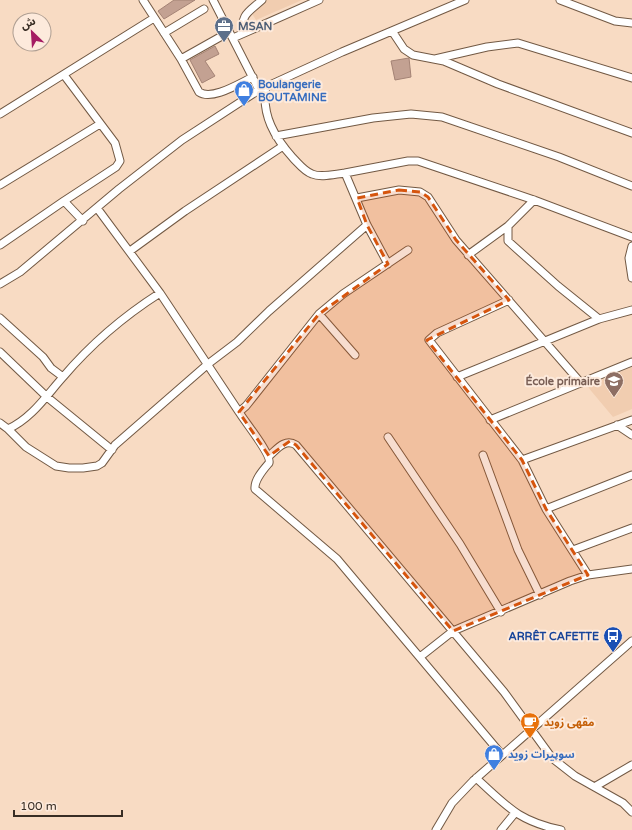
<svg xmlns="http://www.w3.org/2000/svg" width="632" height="830" viewBox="0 0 632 830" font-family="'Varela Round','Noto Sans Arabic',sans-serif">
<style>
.built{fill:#f1cdb0}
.building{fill:#c3a192;stroke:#a48375}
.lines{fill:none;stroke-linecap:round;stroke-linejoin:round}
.minor-casing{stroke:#725944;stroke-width:9}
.minor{stroke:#fff;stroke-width:7}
.marked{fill:#d6550e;fill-opacity:0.2;stroke:#d6550e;stroke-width:3;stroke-dasharray:8 5;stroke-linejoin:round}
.labels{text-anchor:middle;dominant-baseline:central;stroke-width:4;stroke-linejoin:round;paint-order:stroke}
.service-label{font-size:11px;font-weight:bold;fill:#4e5e75;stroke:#fdeadc;text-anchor:start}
.shop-label{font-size:11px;font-weight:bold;fill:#366cbe;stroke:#fdeadc;text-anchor:start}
.education-label{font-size:11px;font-weight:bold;fill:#785e54;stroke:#fdeadc;text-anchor:end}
.transit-label{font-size:11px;font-weight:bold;fill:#164399;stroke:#fdeadc;text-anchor:end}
.food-label{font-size:11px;font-weight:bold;fill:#c56008;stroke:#fdeadc;text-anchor:start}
</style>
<rect width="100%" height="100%" fill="#f8dbc3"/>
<path class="built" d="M 265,0 L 302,0 L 256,20 L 251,12 Z
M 632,367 L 632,409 L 613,417 L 587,386 Z"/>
<path class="building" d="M 174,0 L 195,0 L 164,19 L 158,11 Z
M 215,46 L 219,54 L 205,61 L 215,76 L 202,83 L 190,60 Z
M 409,58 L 411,77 L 395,80 L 391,61 Z"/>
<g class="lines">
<defs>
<path id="minor" d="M 143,0 L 181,59 L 199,92 C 212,101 240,83 253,77
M 213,0 L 259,90
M 560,0 L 615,21 L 632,23
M 392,31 L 404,49 L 413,55 L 444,61 L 498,84 L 632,133
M 164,33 L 204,9
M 244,33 C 239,15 250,11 262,0
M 233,38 L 319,0
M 181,59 L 229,32
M 435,59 L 487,47 L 518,43 L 632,78
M 64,75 L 115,143 L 120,161 L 116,167 L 64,201
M 266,86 C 261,115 275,138 293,158 C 299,164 304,171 312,174 C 321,178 335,174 345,173 L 367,225 L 388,264
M 0,114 L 154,18
M 276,136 L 373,118 L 411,114 L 442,117 L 559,157 L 632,186
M 345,173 L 408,161 L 418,161 L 534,200 L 632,237
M 0,185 L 100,124
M 357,198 L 399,190 L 420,192 L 428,197 L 456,240 L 581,383
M 534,200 L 508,226 L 508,241 L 558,286 L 599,319
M 97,208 L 160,293 L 239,412 C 245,422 272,455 269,463 C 263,470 254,480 255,489 L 337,559 L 502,755
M 0,245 L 64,201 L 83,221
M 632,246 L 629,258 L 632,278
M 130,251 L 185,211 L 283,146
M 468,255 L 508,226
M 0,284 L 20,272 L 119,189 L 182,140 L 259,90 L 342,52 L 465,0
M 509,300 L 437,333 L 429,340 L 522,460 L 546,509 L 588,575
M 319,314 L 355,355
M 0,318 L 43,357 L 51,368 L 63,377
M 0,352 L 47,397 L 112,450
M 457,377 L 599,319 L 632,310
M 239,412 L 246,406 L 319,314 L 343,294 L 408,250
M 490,420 L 632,362
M 0,423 L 8,429 C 32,418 46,396 63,377 C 91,344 124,316 160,293
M 617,425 L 632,435
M 8,429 L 26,447 L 56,466 L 69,468 L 83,468 L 97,466 L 102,463 L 115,445 L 208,364 L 237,342 L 269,311 L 367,225
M 388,437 L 460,544 L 501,612
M 483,455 L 518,550 L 540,595
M 269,456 C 277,449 285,438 296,445 L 504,692 L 552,758 L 575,776 L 623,803 L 632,812
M 522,460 L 632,420
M 546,509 L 632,475
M 573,550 L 632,528
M 420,657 L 453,631 L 570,581 L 588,575 L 632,569
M 476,778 C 508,807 518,821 561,830
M 596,786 L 632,765
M 436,830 L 452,803 L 473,781 L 632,641
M 501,830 L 515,813"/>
</defs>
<use href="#minor" class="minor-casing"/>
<use href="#minor" class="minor"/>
</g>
<path class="marked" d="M 399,190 L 420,192 L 428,197 L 456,240 L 509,300 L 427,340 L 522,460 L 546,509 L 588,575 L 453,631 L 296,445 L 290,441 L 269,456 L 239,412 L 319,314 L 388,264 L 367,225 L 357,198 Z"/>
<defs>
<symbol id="office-pin" viewBox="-11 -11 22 30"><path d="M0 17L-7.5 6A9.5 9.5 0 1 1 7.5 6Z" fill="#5c6f8a" stroke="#fdeadc"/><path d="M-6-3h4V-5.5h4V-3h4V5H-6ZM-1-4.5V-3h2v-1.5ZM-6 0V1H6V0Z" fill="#fff"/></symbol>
<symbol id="shop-pin" viewBox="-11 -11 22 30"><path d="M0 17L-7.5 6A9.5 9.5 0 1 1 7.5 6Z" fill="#3f7fe0" stroke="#fdeadc"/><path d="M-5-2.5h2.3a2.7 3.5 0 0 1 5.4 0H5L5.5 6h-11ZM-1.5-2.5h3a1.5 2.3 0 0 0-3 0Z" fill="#fff"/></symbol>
<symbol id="school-pin" viewBox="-11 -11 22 30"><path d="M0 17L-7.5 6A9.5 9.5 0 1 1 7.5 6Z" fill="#8d6e63" stroke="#fdeadc"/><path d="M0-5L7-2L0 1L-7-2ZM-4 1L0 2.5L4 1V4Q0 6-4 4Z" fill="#fff"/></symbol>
<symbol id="bus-pin" viewBox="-11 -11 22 30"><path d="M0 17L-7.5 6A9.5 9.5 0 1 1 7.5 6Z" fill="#1a4fb4" stroke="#fdeadc"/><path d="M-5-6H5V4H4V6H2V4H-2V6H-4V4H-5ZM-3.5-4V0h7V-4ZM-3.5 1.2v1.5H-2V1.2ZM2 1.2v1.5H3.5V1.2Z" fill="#fff"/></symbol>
<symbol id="cafe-pin" viewBox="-11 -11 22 30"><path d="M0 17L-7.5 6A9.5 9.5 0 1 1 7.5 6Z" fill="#e8710a" stroke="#fdeadc"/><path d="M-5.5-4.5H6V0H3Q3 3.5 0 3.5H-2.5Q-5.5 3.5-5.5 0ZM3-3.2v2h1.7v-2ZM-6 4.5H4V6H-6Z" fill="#fff"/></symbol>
</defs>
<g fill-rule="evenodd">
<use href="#office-pin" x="213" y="15" width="22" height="30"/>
<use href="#shop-pin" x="233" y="79" width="22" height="30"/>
<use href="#school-pin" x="603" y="370" width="22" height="30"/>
<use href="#bus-pin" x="602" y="625" width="22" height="30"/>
<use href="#cafe-pin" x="519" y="711" width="22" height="30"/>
<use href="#shop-pin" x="483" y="743" width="22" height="30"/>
</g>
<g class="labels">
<g class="service-label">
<text x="238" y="26">MSAN</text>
</g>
<g class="shop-label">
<text x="258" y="84">Boulangerie<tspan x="258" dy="13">BOUTAMINE</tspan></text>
<text x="508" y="754">سوپيرات زويد</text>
</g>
<g class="education-label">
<text x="600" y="381">École primaire</text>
</g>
<g class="transit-label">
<text x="599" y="636">ARRÊT CAFETTE</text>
</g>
<g class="food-label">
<text x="544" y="722">مقهى زويد</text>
</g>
</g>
<g transform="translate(32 32) rotate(335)"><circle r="19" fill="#fdeadc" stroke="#ae9e92"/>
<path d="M0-3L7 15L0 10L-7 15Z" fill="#a51c63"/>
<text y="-6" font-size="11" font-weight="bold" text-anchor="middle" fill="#382d24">ش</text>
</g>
<path d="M14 810v6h108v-6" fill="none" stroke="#382d24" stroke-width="2"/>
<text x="20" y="810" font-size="12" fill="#382d24" stroke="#fdeadc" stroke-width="3" paint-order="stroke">100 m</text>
</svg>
